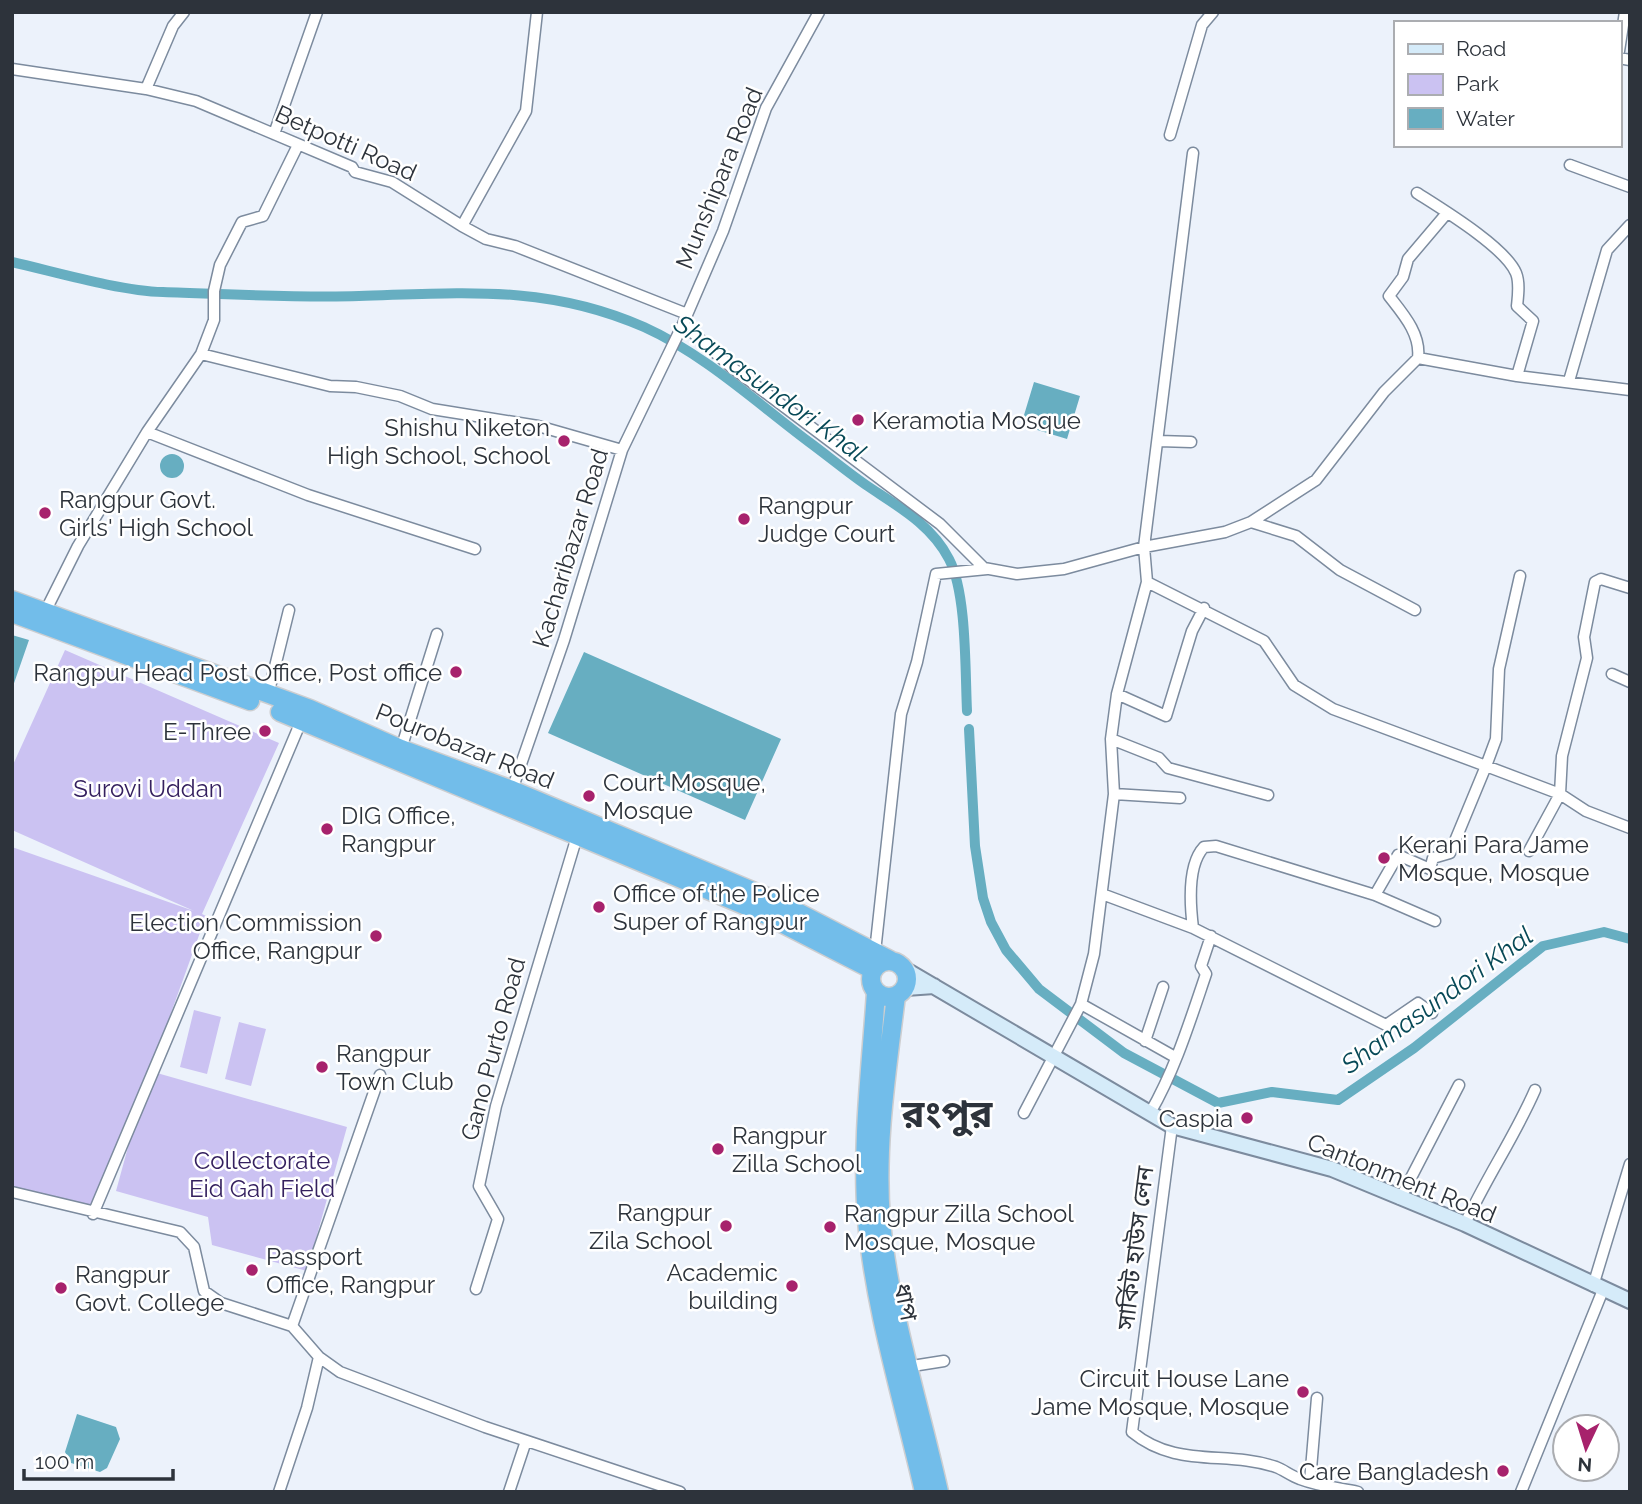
<svg xmlns="http://www.w3.org/2000/svg" width="1642" height="1504" viewBox="0 0 1642 1504" font-family="Raleway,'Noto Sans Bengali',sans-serif">
<style>
.green{fill:#cbc2f2}
.water{fill:#67aec1}
.lines{fill:none;stroke-linecap:round;stroke-linejoin:round}
.canal{stroke:#67aec1;stroke-width:10}
.street-casing{stroke:#7c8b9e;stroke-width:13}
.secondary-casing{stroke:#7c8b9e;stroke-width:18}
.highway-casing{stroke:#cdced0;stroke-width:21}
.street{stroke:#fff;stroke-width:10}
.secondary{stroke:#d5ebf9;stroke-width:14}
.highway{stroke:#72bdea;stroke-width:18}
.poi-dot{fill:#a7226c;stroke:#fff;stroke-width:2.5}
.labels{text-anchor:middle;dominant-baseline:central;stroke-width:5;stroke-linejoin:round;paint-order:stroke}
.street-label{font-size:24px;fill:#2d333b;stroke:#fff}
.poi-label{font-size:24px;fill:#2d333b;stroke:#fff;text-anchor:start}
.park-label{font-size:24px;fill:#34205f;stroke:#fff}
.water-label{font-size:26px;font-style:italic;fill:#074957;stroke:#fff}
.town-label{font-size:38px;font-weight:bold;fill:#2d333b;stroke:#fff}
</style>
<rect width="100%" height="100%" fill="#ecf2fb"/>
<path class="green" d="M 65,650 L 279,743 L 202,914 L 206,916 L 150,1071 L 347,1127 L 307,1271 L 212,1245 L 208,1217 L 116,1191 L 142,1096 L 97,1218 L 12,1188 L 12,847 L 194,911 L 12,830 L 12,767 Z
M 194,1010 L 221,1017 L 207,1074 L 180,1067 Z
M 239,1022 L 266,1029 L 251,1086 L 225,1079 Z"/>
<path class="water" d="M 1034,382 L 1080,396 L 1067,439 L 1021,425 Z
M160 466a12 12 0 1 1 24 0a12 12 0 1 1-24 0Z
M 12,635 L 29,640 L 12,689 Z
M 584,652 L 781,739 L 745,820 L 548,733 Z
M 77,1414 L 116,1427 L 120,1439 L 107,1468 L 100,1472 L 71,1463 L 65,1452 Z"/>
<g class="lines">
<path class="canal" d="M 12,262 C 56,272 120,291 163,292 C 228,294 294,298 359,296 C 461,293 547,284 644,327 C 704,354 757,403 809,442 C 828,456 846,471 866,485 C 897,506 931,524 949,559 C 967,593 965,671 967,711
M 969,729 L 975,846 L 983,898 L 991,922 L 1006,950 L 1039,989 L 1124,1053 L 1218,1103 L 1272,1092 L 1338,1100 L 1414,1048 L 1543,946 L 1604,932 L 1630,939"/>
<defs>
<path id="street" d="M 1619,51 L 1625,12
M 1619,58 L 1630,60
M 12,69 L 146,89 L 196,101 L 352,167 L 355,172 L 392,182 L 462,226 L 486,239 L 515,246 L 687,314
M 146,89 L 173,26 L 184,12
M 274,134 L 317,12
M 1170,135 L 1202,25 L 1213,12
M 1608,179 L 1570,165 L 1630,187
M 1417,193 C 1442,209 1505,247 1516,273 C 1520,283 1518,296 1517,306 L 1533,321 L 1517,376
M 462,226 L 526,111 L 537,12
M 683,324 L 730,366 L 940,524 L 984,568 L 1017,574 L 1064,569 L 1144,547 L 1225,532 L 1251,522 L 1316,480 L 1384,392 L 1418,358 L 1517,376 L 1630,390
M 201,354 L 330,386 L 356,387 L 400,396 L 432,409 L 538,426 L 622,450
M 1418,358 C 1421,334 1403,314 1389,296 L 1403,277 L 1408,259 L 1447,213
M 1569,381 L 1607,250 L 1630,225
M 147,432 L 308,495 L 475,549
M 1159,441 L 1191,442
M 1251,522 L 1296,536 L 1340,570 L 1415,610
M 1147,582 L 1264,641 L 1294,685 L 1333,709 L 1486,766 L 1496,739 L 1499,669 L 1520,576
M 1630,588 L 1601,579 L 1595,582 L 1584,637 L 1587,658 L 1562,756 L 1560,794 L 1586,811 L 1630,828
M 46,610 L 78,546 L 147,432 L 201,354 L 214,320 L 214,291 L 220,265 L 242,222 L 263,216 L 298,145
M 1612,674 L 1630,682
M 1117,694 L 1166,716 L 1192,631 L 1204,608
M 268,695 L 289,610
M 1111,739 L 1159,758 L 1168,768 L 1268,795
M 401,749 L 437,634
M 512,790 L 564,640 L 622,450 L 683,324 L 723,231 L 766,108 L 819,12
M 1114,794 L 1180,798
M 1102,894 L 1193,928 C 1190,904 1187,865 1204,847 L 1216,846 L 1375,895 L 1435,921
M 1375,895 L 1398,855 L 1430,869 L 1433,858 L 1450,853 L 1486,766 L 1560,794 L 1529,851
M 1193,928 L 1386,1025 L 1418,1003 L 1432,1013
M 875,952 L 901,714 L 917,662 L 936,574 L 987,569
M 1081,1004 L 1175,1057
M 1145,1041 L 1163,987
M 1024,1113 L 1081,1004 L 1094,954 L 1114,794 L 1111,739 L 1117,694 L 1147,582 L 1144,547 L 1193,153
M 1150,1113 C 1175,1070 1190,1021 1206,974 L 1201,966 L 1211,936
M 1172,1126 L 1132,1432 C 1177,1469 1226,1450 1276,1467 C 1284,1470 1291,1476 1300,1479 C 1318,1486 1339,1488 1358,1492
M 12,1192 L 180,1232 L 194,1247 L 204,1291 L 221,1303 L 292,1326 L 319,1357 L 340,1372 L 485,1427 L 680,1492
M 1400,1199 L 1459,1085
M 93,1214 L 302,719
M 1465,1224 C 1486,1178 1515,1136 1535,1090
M 1593,1286 L 1630,1164
M 476,1289 L 498,1219 L 479,1186 L 496,1106 L 578,833
M 292,1326 L 380,1075
M 906,1367 L 944,1361
M 1310,1481 L 1317,1398
M 279,1492 L 307,1408 L 319,1357
M 509,1492 L 526,1441
M 1521,1492 L 1603,1290"/>
<path id="secondary" d="M 906,970 L 1172,1126 L 1332,1169 L 1465,1224 L 1630,1301
M 906,988 L 934,986"/>
<path id="highway" d="M 12,600 L 310,709 L 401,749 L 512,790 L 774,900 L 890,960
M 12,613 L 250,701
M 280,712 L 756,910 L 873,970
M871 979a18 18 0 1 1 36 0a18 18 0 1 1-36 0Z
M 876,992 C 871,1067 861,1145 867,1221 C 875,1312 904,1403 924,1492
M 896,996 C 887,1070 875,1145 881,1220 C 889,1311 919,1402 939,1492"/>
</defs>
<use href="#street" class="street-casing"/>
<use href="#secondary" class="secondary-casing"/>
<use href="#highway" class="highway-casing"/>
<use href="#street" class="street"/>
<use href="#secondary" class="secondary"/>
<use href="#highway" class="highway"/>
</g>
<g class="poi-dot">
<circle cx="858" cy="420" r="7"/>
<circle cx="564" cy="441" r="7"/>
<circle cx="45" cy="513" r="7"/>
<circle cx="744" cy="519" r="7"/>
<circle cx="456" cy="672" r="7"/>
<circle cx="265" cy="731" r="7"/>
<circle cx="589" cy="796" r="7"/>
<circle cx="327" cy="829" r="7"/>
<circle cx="1384" cy="858" r="7"/>
<circle cx="599" cy="907" r="7"/>
<circle cx="376" cy="936" r="7"/>
<circle cx="322" cy="1067" r="7"/>
<circle cx="1247" cy="1118" r="7"/>
<circle cx="718" cy="1149" r="7"/>
<circle cx="726" cy="1226" r="7"/>
<circle cx="830" cy="1227" r="7"/>
<circle cx="252" cy="1270" r="7"/>
<circle cx="792" cy="1286" r="7"/>
<circle cx="61" cy="1288" r="7"/>
<circle cx="1303" cy="1392" r="7"/>
<circle cx="1503" cy="1471" r="7"/>
</g>
<g class="labels">
<g class="street-label">
<text transform="translate(346 143) rotate(24)">Betpotti Road</text>
<text transform="translate(719 178) rotate(-68)">Munshipara Road</text>
<text transform="translate(570 548) rotate(-73)">Kacharibazar Road</text>
<text transform="translate(465 746) rotate(22)">Pourobazar Road</text>
<text transform="translate(493 1049) rotate(-75)">Gano Purto Road</text>
<text transform="translate(1402 1178) rotate(22)">Cantonment Road</text>
<text transform="translate(1135 1248) rotate(-83)">সার্কিট হাউস লেন</text>
<text transform="translate(906 1302) rotate(79)">ধাপ</text>
</g>
<g class="poi-label">
<text x="872" y="420">Keramotia Mosque</text>
<text x="550" y="427" text-anchor="end">Shishu Niketon<tspan x="550" dy="28">High School, School</tspan></text>
<text x="59" y="499">Rangpur Govt.<tspan x="59" dy="28">Girls' High School</tspan></text>
<text x="758" y="505">Rangpur<tspan x="758" dy="28">Judge Court</tspan></text>
<text x="442" y="672" text-anchor="end">Rangpur Head Post Office, Post office</text>
<text x="251" y="731" text-anchor="end">E-Three</text>
<text x="603" y="782">Court Mosque,<tspan x="603" dy="28">Mosque</tspan></text>
<text x="341" y="815">DIG Office,<tspan x="341" dy="28">Rangpur</tspan></text>
<text x="1398" y="844">Kerani Para Jame<tspan x="1398" dy="28">Mosque, Mosque</tspan></text>
<text x="613" y="893">Office of the Police<tspan x="613" dy="28">Super of Rangpur</tspan></text>
<text x="362" y="922" text-anchor="end">Election Commission<tspan x="362" dy="28">Office, Rangpur</tspan></text>
<text x="336" y="1053">Rangpur<tspan x="336" dy="28">Town Club</tspan></text>
<text x="1233" y="1118" text-anchor="end">Caspia</text>
<text x="732" y="1135">Rangpur<tspan x="732" dy="28">Zilla School</tspan></text>
<text x="712" y="1212" text-anchor="end">Rangpur<tspan x="712" dy="28">Zila School</tspan></text>
<text x="844" y="1213">Rangpur Zilla School<tspan x="844" dy="28">Mosque, Mosque</tspan></text>
<text x="266" y="1256">Passport<tspan x="266" dy="28">Office, Rangpur</tspan></text>
<text x="778" y="1272" text-anchor="end">Academic<tspan x="778" dy="28">building</tspan></text>
<text x="75" y="1274">Rangpur<tspan x="75" dy="28">Govt. College</tspan></text>
<text x="1289" y="1378" text-anchor="end">Circuit House Lane<tspan x="1289" dy="28">Jame Mosque, Mosque</tspan></text>
<text x="1489" y="1471" text-anchor="end">Care Bangladesh</text>
</g>
<g class="park-label">
<text x="148" y="788">Surovi Uddan</text>
<text x="262" y="1160">Collectorate<tspan x="262" dy="28">Eid Gah Field</tspan></text>
</g>
<g class="water-label">
<text transform="translate(770 388) rotate(36)">Shamasundori Khal</text>
<text transform="translate(1437 1000) rotate(-36)">Shamasundori Khal</text>
</g>
<g class="town-label">
<text x="947" y="1113">রংপুর</text>
</g>
</g>
<rect width="1642" height="1504" fill="none" stroke="#2d333b" stroke-width="28"/>
<rect x="1394" y="21" width="228" height="126" fill="#ffffff" stroke="#abadb1" stroke-width="2"/>
<rect x="1408" y="44" width="35" height="10" fill="#d5ebf9" stroke="#abadb1" stroke-width="2"/>
<text x="1456" y="56" font-size="21" fill="#2d333b">Road</text>
<rect x="1408" y="74" width="35" height="21" fill="#cbc2f2" stroke="#abadb1" stroke-width="2"/>
<text x="1456" y="91" font-size="21" fill="#2d333b">Park</text>
<rect x="1408" y="108" width="35" height="21" fill="#67aec1" stroke="#abadb1" stroke-width="2"/>
<text x="1456" y="126" font-size="21" fill="#2d333b">Water</text>
<g transform="translate(1586 1448) rotate(184)"><circle r="33" fill="#ffffff" stroke="#abadb1" stroke-width="2"/>
<path d="M0-5L12 26L0 18L-12 26Z" fill="#a7226c"/>
<text y="-10" font-size="19" font-weight="bold" text-anchor="middle" fill="#2d333b">N</text>
</g>
<path d="M24 1469v10h149v-10" fill="none" stroke="#2d333b" stroke-width="3.5"/>
<text x="35" y="1469" font-size="21" fill="#2d333b" stroke="#ffffff" stroke-width="5" paint-order="stroke">100 m</text>
</svg>
